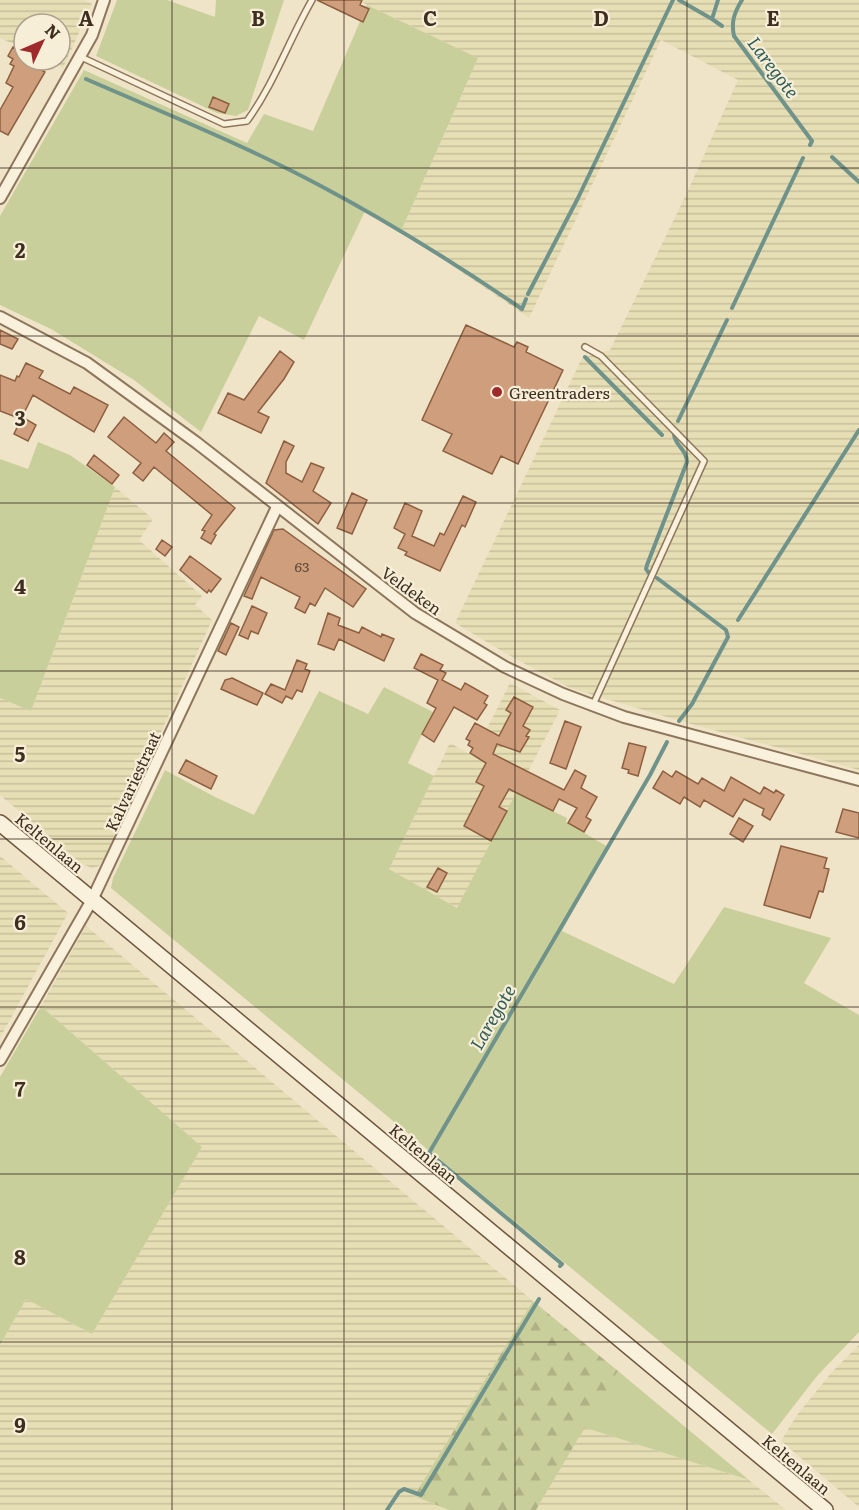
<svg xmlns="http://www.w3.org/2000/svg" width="859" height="1510" viewBox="0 0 859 1510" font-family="Literata,serif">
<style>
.farmland{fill:url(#farmland-rules)}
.grass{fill:#c9cf9b}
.forest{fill:url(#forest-firs)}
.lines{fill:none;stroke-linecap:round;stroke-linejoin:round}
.stream{stroke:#6f938a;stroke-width:4}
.building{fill:#cf9f7d;stroke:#8d5f41;stroke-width:1.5}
.lane-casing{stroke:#8d765c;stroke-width:8}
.street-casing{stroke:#8d765c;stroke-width:14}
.secondary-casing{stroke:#6f573f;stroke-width:18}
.lane{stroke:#faf1dc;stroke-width:5}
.street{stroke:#faf1dc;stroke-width:10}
.secondary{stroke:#faf1dc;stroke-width:15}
.grid{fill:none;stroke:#3d2e20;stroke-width:1.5;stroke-opacity:0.55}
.poi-dot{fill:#9e2a2b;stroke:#f7eed8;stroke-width:2}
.labels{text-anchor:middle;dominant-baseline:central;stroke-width:4.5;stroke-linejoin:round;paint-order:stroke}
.number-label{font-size:14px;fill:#624a37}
.poi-label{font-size:16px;fill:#3d2e20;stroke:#f7eed8;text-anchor:start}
.street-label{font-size:16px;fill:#3d2e20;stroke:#f7eed8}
.water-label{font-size:18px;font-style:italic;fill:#2f5d5a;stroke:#f7eed8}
.grid-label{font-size:20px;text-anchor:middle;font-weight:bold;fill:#3d2e20;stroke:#f7eed8;stroke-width:4.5;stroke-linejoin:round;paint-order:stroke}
</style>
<defs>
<pattern id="farmland-rules" width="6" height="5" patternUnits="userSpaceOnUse" patternTransform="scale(1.5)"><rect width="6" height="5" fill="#e6deb5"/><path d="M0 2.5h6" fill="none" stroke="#c6bf9b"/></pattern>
<pattern id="forest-firs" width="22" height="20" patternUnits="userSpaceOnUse" patternTransform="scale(1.5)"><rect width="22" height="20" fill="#c9cf9b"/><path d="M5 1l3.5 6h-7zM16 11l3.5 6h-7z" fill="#aeb285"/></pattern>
</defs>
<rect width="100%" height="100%" fill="#f0e4c8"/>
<path class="farmland" d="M 0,0 L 85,0 L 92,4 L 63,68 L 47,60 L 60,60 L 60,24 L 24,24 L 24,49 L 0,38 Z
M 357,0 L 859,0 L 859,770 L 677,720 L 570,688 L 514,658 L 455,623 L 582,358 L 610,350 L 685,197 L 738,80 L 661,40 L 529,318 L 401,231 L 478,58 Z
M 115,487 L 153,519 L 139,540 L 202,596 L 195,605 L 212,620 L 105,856 L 99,866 L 92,868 L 82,864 L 0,795 L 0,698 L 31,711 Z
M 510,683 L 560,710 L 457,908 L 389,869 L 450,743 L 473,756 Z
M 0,856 L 68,913 L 0,1038 Z
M 86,926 L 533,1301 L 414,1496 L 449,1510 L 0,1510 L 0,1345 L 26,1299 L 92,1334 L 202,1147 L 41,1006 Z
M 859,1345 L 859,1507 L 781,1441 L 797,1415 L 832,1372 Z
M 583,1427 L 749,1480 L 786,1510 L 536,1510 Z"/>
<path class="grass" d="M 117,0 L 167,0 L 215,17 L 216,0 L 284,0 L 248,110 L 236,116 L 217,113 L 96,56 Z
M 367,5 L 478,58 L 401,231 L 365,211 L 304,340 L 259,316 L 201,432 L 134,380 L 51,329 L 0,305 L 0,216 L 84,70 L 247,143 L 264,114 L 313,131 Z
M 38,442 L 70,455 L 115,487 L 31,711 L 0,698 L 0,459 L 28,469 Z
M 384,687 L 433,712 L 408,763 L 434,776 L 389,869 L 457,908 L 516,793 L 567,818 L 566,822 L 608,847 L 562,931 L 674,984 L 724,907 L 831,938 L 804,983 L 859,1015 L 859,1332 L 817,1376 L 772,1434 L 111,888 L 113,878 L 165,770 L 215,797 L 254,815 L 319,691 L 368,714 Z
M 41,1006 L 202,1147 L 92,1334 L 26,1299 L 0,1345 L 0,1077 Z
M 618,1371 L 749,1480 L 583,1427 Z"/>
<path class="forest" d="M 533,1301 L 618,1371 L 536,1510 L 449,1510 L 414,1496 Z"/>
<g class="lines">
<path class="stream" d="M 679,0 L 712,19
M 718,0 L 712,19 L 722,26
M 742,0 C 734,13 731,22 734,36 L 812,141 L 810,145
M 86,79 C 164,113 244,145 319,185 C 389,222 456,264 522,309 L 526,299
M 832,157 L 859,182
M 528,294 L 578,198 L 673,0
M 732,308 L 803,158
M 585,357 L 662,435
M 678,421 L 727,320
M 649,573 L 646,569 L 647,565 L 687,462 C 687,449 674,445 674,434
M 657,578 L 726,630 L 728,637 L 692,704 L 679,721
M 738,620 L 859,430
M 560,1266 L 562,1264 L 429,1153 L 650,775 L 667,742
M 387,1510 L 399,1492 L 404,1489 L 421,1495 L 539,1299"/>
</g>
<path class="building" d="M 317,0 L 362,0 L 360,5 L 369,9 L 363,22 Z
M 13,47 L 23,52 L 20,57 L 45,72 L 8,135 L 0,131 L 0,110 L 13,87 L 6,83 L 14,66 L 10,64 L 13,59 L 8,56 Z
M 213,97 L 229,104 L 225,113 L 209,107 Z
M 466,325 L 514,347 L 517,342 L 528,347 L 526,352 L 563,370 L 518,464 L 501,456 L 492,474 L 443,451 L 452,434 L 422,420 Z
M 0,330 L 18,339 L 12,349 L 0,344 Z
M 280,351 L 294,362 L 284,379 L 258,412 L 269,417 L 261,433 L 218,413 L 228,393 L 244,400 Z
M 26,363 L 43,371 L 39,378 L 70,394 L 74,387 L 108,405 L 94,432 L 33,395 L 22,417 L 36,425 L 28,441 L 14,434 L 21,419 L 0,411 L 0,375 L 15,381 L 17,376 L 19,377 Z
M 124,417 L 156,443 L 164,433 L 174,442 L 166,451 L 235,508 L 214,534 L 216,535 L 211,544 L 201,538 L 205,531 L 202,530 L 212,515 L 154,467 L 143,481 L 133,473 L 141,463 L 108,437 Z
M 284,441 L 294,446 L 286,462 L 286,473 L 302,482 L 311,463 L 324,468 L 313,491 L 331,503 L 318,524 L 266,483 Z
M 94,455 L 119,475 L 112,484 L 87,465 Z
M 352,493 L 367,500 L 352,534 L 337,528 Z
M 463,496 L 476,502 L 465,527 L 462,525 L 440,571 L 405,555 L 407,552 L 398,548 L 405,534 L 394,528 L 405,503 L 422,511 L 412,536 L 434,546 L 440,533 L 444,535 Z
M 283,529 L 366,589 L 353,607 L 325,588 L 315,606 L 310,603 L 305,613 L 295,608 L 300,597 L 261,577 L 252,599 L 244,596 L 274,530 Z
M 162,540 L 172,547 L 165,556 L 156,549 Z
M 190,556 L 221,579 L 211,592 L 209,590 L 207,593 L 180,570 Z
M 252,606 L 267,613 L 258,634 L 251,631 L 248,639 L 239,635 Z
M 328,613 L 340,618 L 338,625 L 359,633 L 362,627 L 381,637 L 382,634 L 394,639 L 384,661 L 339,639 L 334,650 L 318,644 Z
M 231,623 L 239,627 L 226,655 L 218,651 Z
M 421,654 L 443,665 L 440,670 L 446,673 L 442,680 L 461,690 L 465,683 L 488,696 L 484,703 L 487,705 L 477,720 L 454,707 L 434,742 L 422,734 L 436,708 L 427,703 L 438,680 L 414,668 Z
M 297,660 L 307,664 L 305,669 L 310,671 L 302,692 L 297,690 L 292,699 L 286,696 L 282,703 L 265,694 L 271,684 L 285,690 Z
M 232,678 L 263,693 L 257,705 L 221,689 L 225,680 Z
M 514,697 L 533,707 L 523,726 L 530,730 L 526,736 L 529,737 L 520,752 L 497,744 L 493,754 L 564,790 L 575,770 L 586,776 L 581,788 L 597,797 L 586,817 L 591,820 L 584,832 L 568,823 L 577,808 L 559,799 L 553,811 L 509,789 L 499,807 L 507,811 L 491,841 L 464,826 L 484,786 L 476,782 L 486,763 L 470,753 L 473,748 L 468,745 L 470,741 L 466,739 L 475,723 L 499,736 L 511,713 L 506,710 Z
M 565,721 L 581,727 L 566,769 L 550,763 Z
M 629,743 L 646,747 L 638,776 L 628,773 L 629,770 L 622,768 Z
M 186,760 L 217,776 L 211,789 L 179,773 Z
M 663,771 L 672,777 L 676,771 L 698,784 L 702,778 L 724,791 L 731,777 L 760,794 L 764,787 L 774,793 L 776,790 L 784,795 L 770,820 L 762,815 L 764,809 L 744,799 L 733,817 L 704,800 L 700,807 L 684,797 L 680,804 L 653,788 Z
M 843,809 L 859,813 L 859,838 L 836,832 Z
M 739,818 L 753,826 L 743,842 L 730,834 Z
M 781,846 L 827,858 L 824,868 L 829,869 L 823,892 L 819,891 L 810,918 L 764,905 Z
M 438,868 L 447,873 L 437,892 L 427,887 Z"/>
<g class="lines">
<defs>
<path id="lane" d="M 81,57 L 224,124 L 247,121 C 274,84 289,40 312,0
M 585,347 L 601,356 L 704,461 L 593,705"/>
<path id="street" d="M 0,198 L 92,35 L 104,0
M 0,317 L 87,363 L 197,443 L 415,613 L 505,667 L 563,694 L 624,717 L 859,780
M 0,1060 L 92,900 L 277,507"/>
<path id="secondary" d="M 0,823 L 825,1510"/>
</defs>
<use href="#lane" class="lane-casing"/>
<use href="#street" class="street-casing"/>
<use href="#secondary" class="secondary-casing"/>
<use href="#lane" class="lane"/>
<use href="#street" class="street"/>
<use href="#secondary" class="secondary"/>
</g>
<path class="grid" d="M 172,0 L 172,1510M 344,0 L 344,1510M 515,0 L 515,1510M 687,0 L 687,1510M 0,168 L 859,168M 0,336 L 859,336M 0,503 L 859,503M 0,671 L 859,671M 0,839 L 859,839M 0,1007 L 859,1007M 0,1174 L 859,1174M 0,1342 L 859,1342"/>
<circle class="poi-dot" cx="497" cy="392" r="6"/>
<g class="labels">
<g class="number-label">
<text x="302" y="566">63</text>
</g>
<g class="poi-label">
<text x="509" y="392">Greentraders</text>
</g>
<g class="street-label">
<text transform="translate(412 590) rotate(36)">Veldeken</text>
<text transform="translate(132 781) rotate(-65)">Kalvariestraat</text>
<text transform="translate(50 842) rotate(40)">Keltenlaan</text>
<text transform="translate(424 1153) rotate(40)">Keltenlaan</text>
<text transform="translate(797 1464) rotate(40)">Keltenlaan</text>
</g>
<g class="water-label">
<text transform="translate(774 67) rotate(53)">Laregote</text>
<text transform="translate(492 1017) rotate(-60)">Laregote</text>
</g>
</g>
<g class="grid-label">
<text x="86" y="26">A</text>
<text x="258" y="26">B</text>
<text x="430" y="26">C</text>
<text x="601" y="26">D</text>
<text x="773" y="26">E</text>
<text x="20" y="258">2</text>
<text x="20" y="426">3</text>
<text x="20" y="594">4</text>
<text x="20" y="762">5</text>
<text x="20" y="930">6</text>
<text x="20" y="1097">7</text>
<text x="20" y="1265">8</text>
<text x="20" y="1433">9</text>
</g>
<g transform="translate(42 42) rotate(46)"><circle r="28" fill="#f7eed8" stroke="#ada18e" stroke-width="1.5"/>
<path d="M0-4.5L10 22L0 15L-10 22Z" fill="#9e2a2b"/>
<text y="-9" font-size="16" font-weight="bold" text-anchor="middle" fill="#3d2e20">N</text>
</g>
</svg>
